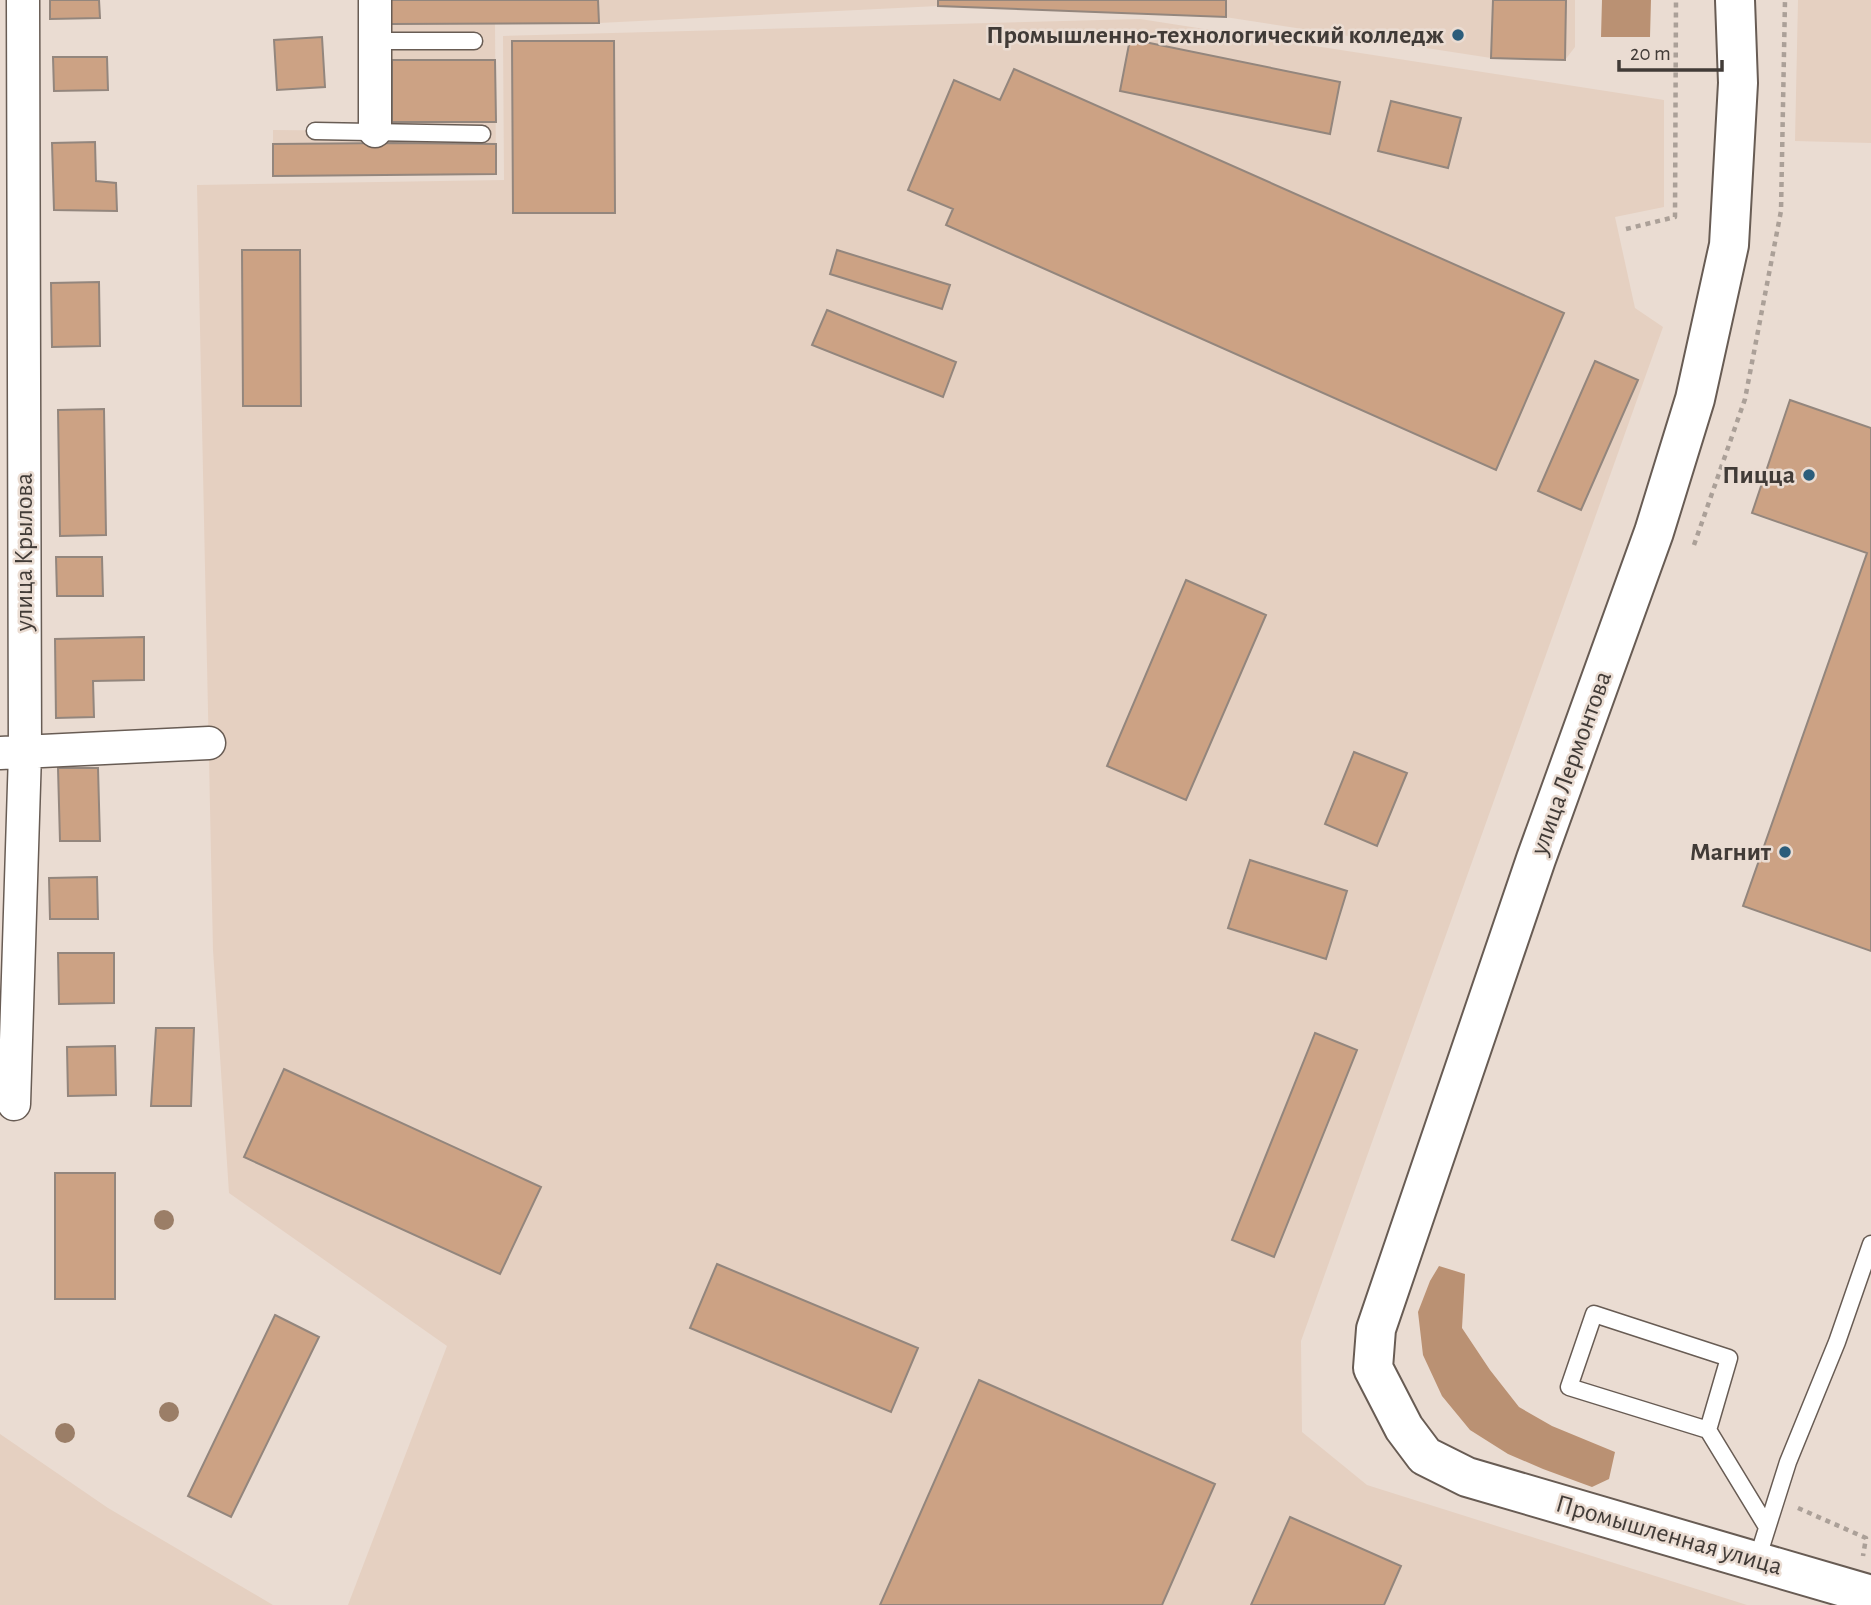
<svg xmlns="http://www.w3.org/2000/svg" width="1871" height="1605" viewBox="0 0 1871 1605" font-family="'Alegreya Sans',sans-serif">
<style>
.built{fill:#e5d0c1}
.forest{fill:#ba9173}
.building{fill:#cca284;stroke:#93867d;stroke-width:2}
.lines{fill:none;stroke-linecap:round;stroke-linejoin:round}
.service-casing{stroke:#685c54;stroke-width:19}
.minor-casing{stroke:#685c54;stroke-width:35}
.tertiary-casing{stroke:#685c54;stroke-width:42}
.path{stroke:#aba098;stroke-width:4.5;stroke-dasharray:5 5;stroke-linecap:butt}
.service{stroke:#fff;stroke-width:16}
.minor{stroke:#fff;stroke-width:32}
.tertiary{stroke:#fff;stroke-width:38}
.tree{fill:#9b7e67}
.poi-dot{fill:#2b5d7b;stroke:#eadcd2;stroke-width:2.5}
.labels{text-anchor:middle;dominant-baseline:central;stroke-width:5;stroke-linejoin:round;paint-order:stroke}
.poi-label{font-size:26px;font-weight:bold;fill:#413b37;stroke:#eadcd2;text-anchor:end}
.street-label{font-size:26px;fill:#413b37;stroke:#eadcd2}
</style>
<rect width="100%" height="100%" fill="#eadcd2"/>
<path class="built" d="M 375,0 L 1575,0 L 1575,47 L 1565,60 L 1491,58 L 1225,17 L 938,6 L 599,23 L 495,24 L 496,174 L 273,176 L 273,130 L 375,131 Z
M 1798,0 L 1871,0 L 1871,143 L 1795,141 Z
M 1140,19 L 1664,100 L 1664,207 L 1615,217 L 1635,308 L 1663,327 L 1301,1341 L 1302,1432 L 1367,1485 L 1747,1605 L 348,1605 L 447,1346 L 229,1193 L 213,950 L 197,185 L 504,180 L 503,36 Z
M 0,1434 L 108,1508 L 273,1605 L 0,1605 Z"/>
<path class="forest" d="M 1602,0 L 1651,0 L 1650,37 L 1601,37 Z
M 1439,1266 L 1465,1274 L 1462,1328 L 1490,1370 L 1519,1407 L 1552,1426 L 1615,1452 L 1609,1479 L 1592,1487 L 1543,1469 L 1508,1454 L 1470,1430 L 1442,1396 L 1423,1355 L 1418,1312 L 1430,1281 Z"/>
<path class="building" d="M 50,0 L 99,0 L 100,18 L 50,19 Z
M 391,0 L 598,0 L 599,23 L 391,24 Z
M 938,0 L 1226,0 L 1226,17 L 938,6 Z
M 1493,0 L 1566,0 L 1565,60 L 1491,58 Z
M 322,37 L 325,87 L 277,90 L 274,40 Z
M 1130,39 L 1340,82 L 1330,134 L 1120,91 Z
M 512,41 L 614,41 L 615,213 L 513,213 Z
M 53,57 L 107,57 L 108,90 L 54,91 Z
M 392,60 L 495,60 L 496,122 L 392,122 Z
M 1014,69 L 1564,313 L 1496,470 L 946,225 L 953,209 L 908,190 L 954,80 L 1000,100 Z
M 1391,101 L 1461,118 L 1448,168 L 1378,151 Z
M 95,142 L 96,181 L 116,183 L 117,211 L 54,210 L 52,143 Z
M 393,143 L 496,144 L 496,174 L 273,176 L 273,144 Z
M 242,250 L 300,250 L 301,406 L 243,406 Z
M 837,250 L 950,285 L 942,309 L 830,274 Z
M 99,282 L 100,346 L 52,347 L 51,283 Z
M 827,310 L 956,362 L 943,397 L 812,345 Z
M 1595,361 L 1638,380 L 1581,510 L 1538,491 Z
M 1790,400 L 1871,428 L 1871,951 L 1743,906 L 1867,553 L 1752,513 Z
M 104,409 L 106,535 L 60,536 L 58,410 Z
M 56,557 L 102,557 L 103,596 L 57,596 Z
M 1186,580 L 1266,615 L 1186,800 L 1107,766 Z
M 144,637 L 144,680 L 93,681 L 94,717 L 56,718 L 55,639 Z
M 1354,752 L 1407,773 L 1377,846 L 1325,824 Z
M 58,768 L 98,768 L 100,841 L 60,841 Z
M 1250,860 L 1347,891 L 1326,959 L 1228,928 Z
M 97,877 L 98,919 L 50,919 L 49,878 Z
M 58,953 L 114,953 L 114,1003 L 59,1004 Z
M 156,1028 L 194,1028 L 191,1106 L 151,1106 Z
M 1315,1033 L 1357,1050 L 1274,1257 L 1232,1240 Z
M 115,1046 L 116,1095 L 68,1096 L 67,1047 Z
M 284,1069 L 541,1187 L 500,1274 L 244,1157 Z
M 55,1173 L 115,1173 L 115,1299 L 55,1299 Z
M 717,1264 L 918,1348 L 891,1412 L 690,1328 Z
M 275,1315 L 319,1337 L 231,1517 L 188,1496 Z
M 979,1380 L 1215,1484 L 1162,1605 L 880,1605 Z
M 1290,1517 L 1401,1566 L 1384,1605 L 1251,1605 Z"/>
<g class="lines">
<defs>
<path id="service" d="M 375,41 L 474,41
M 315,131 L 482,134
M 1708,1430 L 1569,1387 L 1594,1314 L 1729,1358 L 1708,1430 L 1767,1527
M 1757,1560 L 1788,1462 L 1837,1342 L 1871,1244"/>
<path id="minor" d="M 375,131 L 375,0
M 0,753 L 209,743
M 14,1104 L 25,753 L 23,0"/>
<path id="tertiary" d="M 1735,0 L 1738,83 L 1729,245 L 1695,399 L 1654,532 L 1536,859 L 1376,1329 L 1373,1368 L 1404,1428 L 1425,1456 L 1467,1477 L 1871,1595"/>
</defs>
<use href="#service" class="service-casing"/>
<use href="#minor" class="minor-casing"/>
<use href="#tertiary" class="tertiary-casing"/>
<path class="path" d="M 1626,229 L 1675,217 L 1676,0
M 1694,545 L 1745,399 L 1781,211 L 1785,0
M 1798,1508 L 1866,1538 L 1863,1556"/>
<use href="#service" class="service"/>
<use href="#minor" class="minor"/>
<use href="#tertiary" class="tertiary"/>
</g>
<g class="tree">
<circle cx="164" cy="1220" r="10"/>
<circle cx="169" cy="1412" r="10"/>
<circle cx="65" cy="1433" r="10"/>
</g>
<g class="poi-dot">
<circle cx="1458" cy="35" r="7"/>
<circle cx="1809" cy="475" r="7"/>
<circle cx="1785" cy="852" r="7"/>
</g>
<g class="labels">
<g class="poi-label">
<text x="1444" y="35">Промышленно-технологический колледж</text>
<text x="1795" y="475">Пицца</text>
<text x="1771" y="852">Магнит</text>
</g>
<g class="street-label">
<text transform="translate(24 552) rotate(-90)">улица Крылова</text>
<text transform="translate(1571 763) rotate(-70)">улица Лермонтова</text>
<text transform="translate(1669 1535) rotate(16)">Промышленная улица</text>
</g>
</g>
<path d="M1619 60v10h103v-10" fill="none" stroke="#413b37" stroke-width="3.5"/>
<text x="1630" y="60" font-size="21" fill="#413b37" stroke="#eadcd2" stroke-width="5" paint-order="stroke">20 m</text>
</svg>
